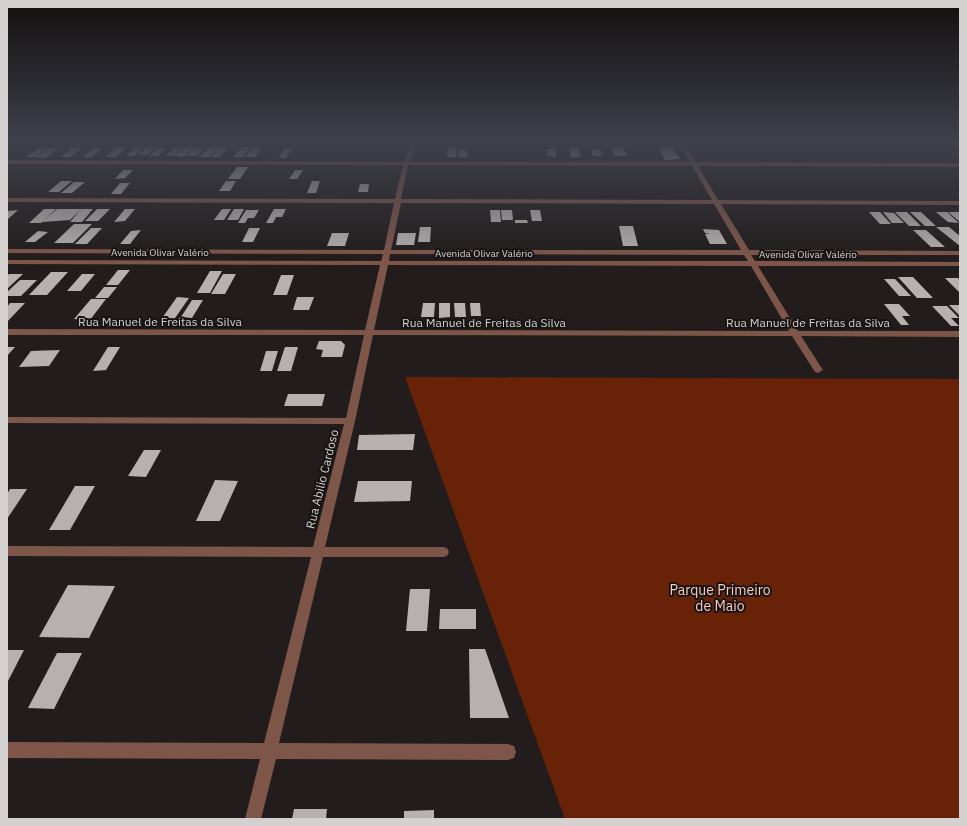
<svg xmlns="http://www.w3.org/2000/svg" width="967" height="826" viewBox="0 0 967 826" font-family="'IBM Plex Sans',sans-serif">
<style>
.green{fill:#682207}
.building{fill:#b6b0ae}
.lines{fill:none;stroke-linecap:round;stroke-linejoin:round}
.minor{fill:#7e5649;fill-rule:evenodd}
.labels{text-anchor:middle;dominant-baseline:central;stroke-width:4;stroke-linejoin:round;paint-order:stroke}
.far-street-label{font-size:10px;fill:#d4d1d0;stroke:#181413}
.street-label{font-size:12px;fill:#d4d1d0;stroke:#181413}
.near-park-label{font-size:14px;fill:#fecaba;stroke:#181413}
</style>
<rect width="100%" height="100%" fill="#221d1c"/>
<path class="green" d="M 405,377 L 960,379 L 960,819 L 565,819 Z"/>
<path class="building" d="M 117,147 L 127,147 L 116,157 L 105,157 Z
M 135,147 L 144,147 L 134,156 L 126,156 Z
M 147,147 L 156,147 L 147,155 L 138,155 Z
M 175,147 L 183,147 L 174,156 L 165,156 Z
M 185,147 L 194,147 L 184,157 L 175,156 Z
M 209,147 L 219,147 L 209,157 L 199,157 Z
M 242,147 L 251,147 L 243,157 L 233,157 Z
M 253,147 L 262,147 L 255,157 L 245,157 Z
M 611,147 L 623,147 L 627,156 L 615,156 Z
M 39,148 L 48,148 L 34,157 L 25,157 Z
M 49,148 L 59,148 L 46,158 L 36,157 Z
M 72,148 L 82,148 L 71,157 L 61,157 Z
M 93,148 L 102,148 L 92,157 L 83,157 Z
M 158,148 L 166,148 L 158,156 L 149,156 Z
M 194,148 L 204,149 L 197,156 L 187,156 Z
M 220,148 L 228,148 L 220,157 L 211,157 Z
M 448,148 L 457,148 L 456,157 L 447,157 Z
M 569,148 L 578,148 L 581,157 L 571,157 Z
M 662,148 L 672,148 L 680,159 L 665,160 L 660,150 L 663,150 Z
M 284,149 L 292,149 L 286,158 L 279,158 Z
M 547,149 L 556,149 L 556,157 L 547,156 Z
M 591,149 L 600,149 L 602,156 L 593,156 Z
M 459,150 L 467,150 L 467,157 L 459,157 Z
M 237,167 L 248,167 L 240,179 L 228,179 Z
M 123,170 L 133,170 L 125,178 L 115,179 Z
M 295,170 L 303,170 L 297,179 L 289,179 Z
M 61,181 L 72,181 L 59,192 L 48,192 Z
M 226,181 L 236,181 L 230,191 L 219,191 Z
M 312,181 L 320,181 L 316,193 L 307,193 Z
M 74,182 L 85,182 L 72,193 L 61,193 Z
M 120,183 L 130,183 L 121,194 L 111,194 Z
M 360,184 L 369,184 L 368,192 L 358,192 Z
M 44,209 L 56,209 L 41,223 L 29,223 Z
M 57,209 L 81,209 L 70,220 L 42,222 Z
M 81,209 L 93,209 L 82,222 L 70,222 Z
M 97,209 L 110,209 L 98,221 L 85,221 Z
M 125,209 L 135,209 L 125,221 L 114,222 Z
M 222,209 L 231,209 L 224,220 L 214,220 Z
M 234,209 L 244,209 L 238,220 L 227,220 Z
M 274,209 L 286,209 L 282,217 L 276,217 L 273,223 L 266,223 Z
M 18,210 L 7,220 L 7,211 Z
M 246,210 L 259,210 L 254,218 L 248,218 L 245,223 L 238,223 Z
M 490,210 L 500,210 L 501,222 L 491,222 Z
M 501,210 L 512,210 L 513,220 L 502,220 Z
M 530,210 L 540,210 L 542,221 L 532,221 Z
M 869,212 L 880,212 L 891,224 L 880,224 Z
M 883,212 L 894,213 L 904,223 L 892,223 Z
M 895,212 L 907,212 L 921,226 L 909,226 Z
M 910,212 L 921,212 L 936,226 L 925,226 Z
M 936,212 L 947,212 L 959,223 L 948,222 Z
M 948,212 L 960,212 L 960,222 Z
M 515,220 L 527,220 L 528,223 L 515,223 Z
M 74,224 L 92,224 L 73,243 L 54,243 Z
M 619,226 L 633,226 L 638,246 L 623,246 Z
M 420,227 L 431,227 L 430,242 L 418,242 Z
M 936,227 L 949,227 L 960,236 L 960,246 Z
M 91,228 L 102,228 L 87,244 L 75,244 Z
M 249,228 L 260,228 L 253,242 L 242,242 Z
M 703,229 L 719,230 L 727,244 L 710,244 L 705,234 L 710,234 L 705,233 Z
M 141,230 L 130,244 L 120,244 L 131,231 Z
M 913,230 L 926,230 L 945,247 L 931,247 Z
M 38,231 L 48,232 L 35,242 L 25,242 Z
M 332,233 L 349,233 L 345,246 L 327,246 Z
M 398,233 L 416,233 L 414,245 L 396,245 Z
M 118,270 L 130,270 L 118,285 L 106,285 Z
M 210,271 L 222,271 L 210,293 L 197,293 Z
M 51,272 L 68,272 L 47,295 L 29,295 Z
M 9,274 L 23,274 L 7,289 L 7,276 Z
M 82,274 L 95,274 L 81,291 L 67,291 Z
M 223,274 L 236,274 L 225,294 L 211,294 Z
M 281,275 L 294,275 L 287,295 L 273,295 Z
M 898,277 L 913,277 L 933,298 L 917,298 Z
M 945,278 L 958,278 L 960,281 L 960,293 Z
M 884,279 L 895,279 L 911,296 L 899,296 Z
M 20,280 L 37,280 L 21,296 L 7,296 L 7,292 Z
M 104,287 L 117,287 L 108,298 L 95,298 Z
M 177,297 L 189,298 L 173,321 L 160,321 Z
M 297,297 L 314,297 L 309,310 L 293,310 Z
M 91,299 L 106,299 L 90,320 L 74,319 Z
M 192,300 L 203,300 L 192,318 L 181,317 Z
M 10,303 L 25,303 L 7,322 L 7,307 Z
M 423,303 L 435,303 L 434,317 L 421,317 Z
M 439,303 L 450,303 L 450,317 L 439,318 Z
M 454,303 L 465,303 L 466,317 L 455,317 Z
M 470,303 L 480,303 L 481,316 L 471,316 Z
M 884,304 L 899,304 L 910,316 L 902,316 L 909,325 L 901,325 Z
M 949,305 L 960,305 L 960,316 Z
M 932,306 L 947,306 L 959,318 L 951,318 L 959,326 L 951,326 Z
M 319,341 L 341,341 L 345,345 L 342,357 L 321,357 L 323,350 L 316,349 Z
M 7,347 L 15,347 L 7,356 Z
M 108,347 L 120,347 L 106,370 L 93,371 Z
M 285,347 L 298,347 L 291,371 L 277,371 Z
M 60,350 L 49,366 L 19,367 L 31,351 Z
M 266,351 L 278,351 L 272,371 L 260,371 Z
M 288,394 L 325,394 L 322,406 L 284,406 Z
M 415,434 L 413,450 L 357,450 L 359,435 Z
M 144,450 L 161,450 L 146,477 L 128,476 Z
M 215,480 L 238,481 L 220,521 L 196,521 Z
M 358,481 L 412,481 L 410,501 L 354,502 Z
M 75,486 L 95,486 L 70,530 L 49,530 Z
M 10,489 L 27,489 L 7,519 L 7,494 Z
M 68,585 L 115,586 L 89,638 L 39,637 Z
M 410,589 L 430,589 L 427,631 L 406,631 Z
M 440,609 L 476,609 L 476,629 L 439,629 Z
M 469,649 L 485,649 L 509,718 L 470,718 Z
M 7,650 L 24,650 L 7,683 Z
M 57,653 L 82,653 L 54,709 L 28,708 Z
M 294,809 L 327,809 L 326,819 L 292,819 Z
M 434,810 L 434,819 L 404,819 L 404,811 Z"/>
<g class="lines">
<path class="minor" d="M 411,143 L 417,143 L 409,162 L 690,162 L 681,148 L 684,146 L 686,147 L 696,162 L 960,163 L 960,167 L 698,166 L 718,200 L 960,201 L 960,205 L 721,204 L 749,250 L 960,251 L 960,255 L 751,255 L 755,261 L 960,262 L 960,266 L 758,266 L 798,331 L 960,331 L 960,337 L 801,336 L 823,370 L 818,373 L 815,372 L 792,336 L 373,335 L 355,421 L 325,547 L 443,547 L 447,548 L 449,552 L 447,556 L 443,557 L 323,557 L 279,743 L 508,744 L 514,746 L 516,752 L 514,758 L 508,760 L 276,759 L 261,819 L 245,819 L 260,759 L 7,758 L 7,742 L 264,743 L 311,557 L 7,556 L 7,546 L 313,547 L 344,424 L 7,423 L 7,417 L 346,418 L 364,335 L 7,335 L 7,329 L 365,330 L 380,265 L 7,264 L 7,260 L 381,261 L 383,254 L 7,253 L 7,249 L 384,250 L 394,203 L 7,202 L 7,198 L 395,199 L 403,165 L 7,164 L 7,160 L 404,162 ZM 408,165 L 692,166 L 712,200 L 401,199 ZM 401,203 L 714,204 L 741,250 L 391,250 ZM 390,254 L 744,255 L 748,261 L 389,261 ZM 388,265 L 751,266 L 789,331 L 374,330 Z"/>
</g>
<linearGradient id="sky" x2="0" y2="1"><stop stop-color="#13100f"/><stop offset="0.55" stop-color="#3e404b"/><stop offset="1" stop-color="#3e404b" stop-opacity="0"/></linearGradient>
<rect width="967" height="259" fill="url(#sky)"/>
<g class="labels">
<g class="far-street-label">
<text x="160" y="252">Avenida Olivar Valério</text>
<text x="484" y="253">Avenida Olivar Valério</text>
<text x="808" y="254">Avenida Olivar Valério</text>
</g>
<g class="street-label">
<text x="160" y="321">Rua Manuel de Freitas da Silva</text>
<text x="484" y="322">Rua Manuel de Freitas da Silva</text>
<text x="808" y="322">Rua Manuel de Freitas da Silva</text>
<text transform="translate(322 479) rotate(-76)">Rua Abilio Cardoso</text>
</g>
<g class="near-park-label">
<text x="720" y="590">Parque Primeiro<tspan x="720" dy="16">de Maio</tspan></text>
</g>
</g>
<rect width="967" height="826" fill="none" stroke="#d4d1d0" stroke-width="16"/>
</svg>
